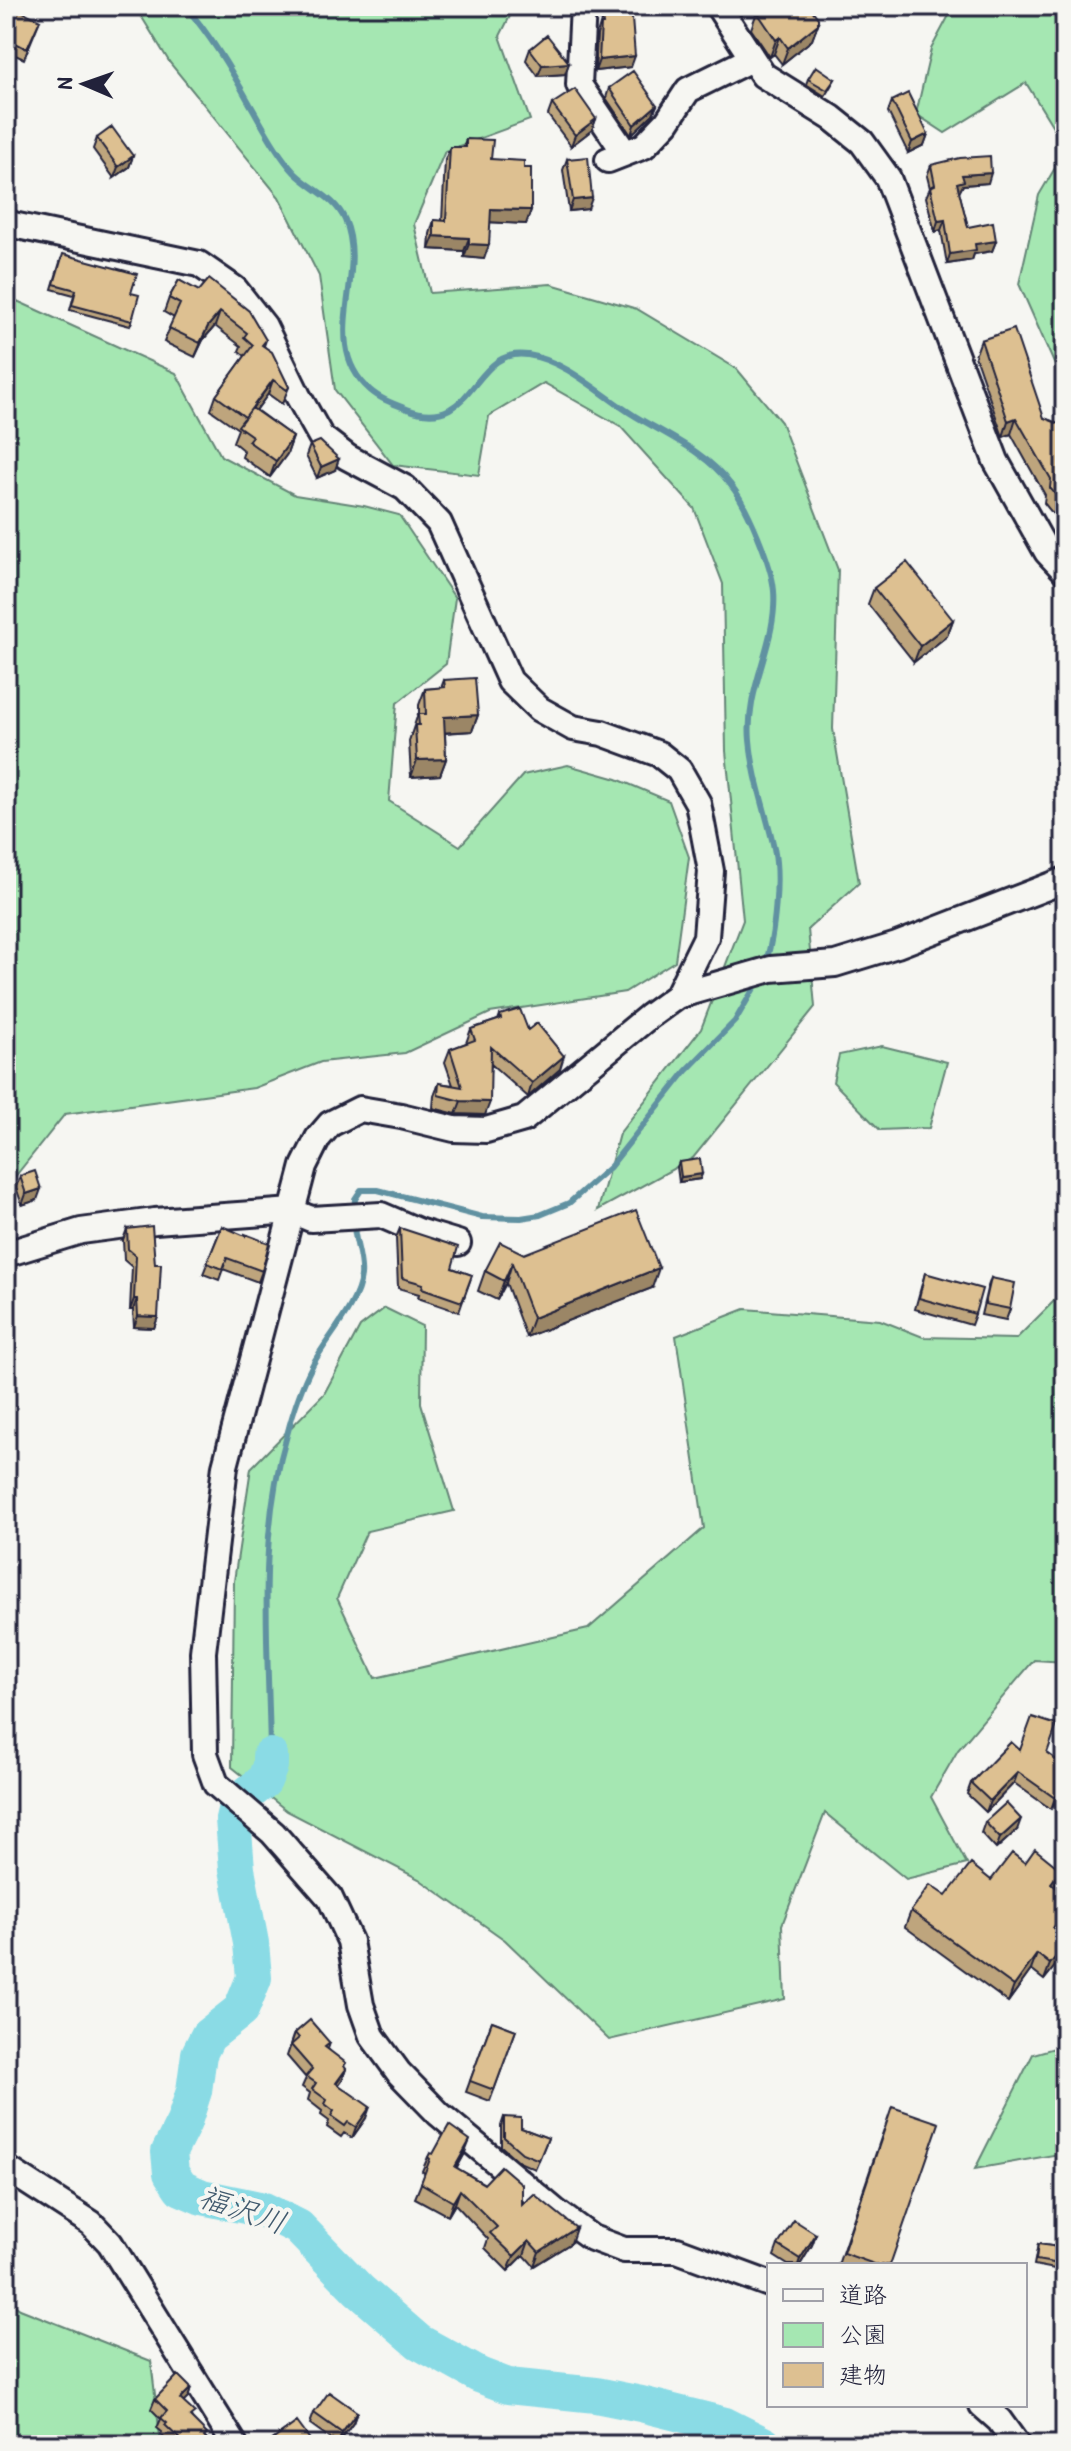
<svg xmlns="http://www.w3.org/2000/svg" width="1071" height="2451" viewBox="0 0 1071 2451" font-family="'Patrick Hand','Klee One',sans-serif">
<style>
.green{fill:#a5e7b2;stroke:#648476;stroke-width:2}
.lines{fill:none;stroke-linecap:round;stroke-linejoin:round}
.stream{stroke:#6091a1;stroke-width:6}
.river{stroke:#8adbe5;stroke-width:36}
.street-casing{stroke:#22223b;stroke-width:30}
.street{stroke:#f6f6f2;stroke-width:24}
.wall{fill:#bea57d;stroke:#22223b;stroke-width:2}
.shaded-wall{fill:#9b8666;stroke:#22223b;stroke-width:2}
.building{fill:#ddc091;stroke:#22223b;stroke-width:2}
.labels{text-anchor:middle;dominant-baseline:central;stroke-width:8;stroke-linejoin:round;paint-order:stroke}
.water-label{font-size:30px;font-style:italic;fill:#415a6e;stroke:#f6f6f2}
</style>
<rect width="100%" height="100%" fill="#f6f6f2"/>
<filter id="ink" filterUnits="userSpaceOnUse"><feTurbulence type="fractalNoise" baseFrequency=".0125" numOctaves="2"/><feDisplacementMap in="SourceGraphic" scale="16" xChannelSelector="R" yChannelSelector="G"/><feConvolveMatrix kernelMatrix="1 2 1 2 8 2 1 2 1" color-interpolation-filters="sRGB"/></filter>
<g filter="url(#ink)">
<path class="green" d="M 135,6 L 515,6 L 500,36 L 530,120 L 445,151 L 414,224 L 430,293 L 551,284 L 637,309 L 737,369 L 781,422 L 838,570 L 833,729 L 859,883 L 808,929 L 815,1007 L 693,1158 L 598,1210 L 619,1134 L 701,1029 L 743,920 L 726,751 L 723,584 L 694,508 L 620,426 L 544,383 L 489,416 L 479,475 L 393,465 L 335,390 L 319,276 L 279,197 L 170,63 Z
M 954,6 L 1065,6 L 1065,388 L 1019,284 L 1039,195 L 1055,168 L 1055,130 L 1026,83 L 945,133 L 916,114 L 931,49 Z
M 6,296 L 176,373 L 221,456 L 295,495 L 364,506 L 399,515 L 455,598 L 446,664 L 397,703 L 389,801 L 460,846 L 523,775 L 568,765 L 617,779 L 669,801 L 689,857 L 675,961 L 625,992 L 490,1013 L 405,1053 L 321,1062 L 254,1088 L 65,1114 L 6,1188 Z
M 882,1046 L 947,1062 L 929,1128 L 880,1130 L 833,1082 L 839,1055 Z
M 1065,1290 L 1065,1662 L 1034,1660 L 958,1750 L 931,1797 L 967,1864 L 906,1879 L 825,1813 L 782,1925 L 785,1999 L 609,2040 L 505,1940 L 419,1879 L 287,1811 L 232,1767 L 234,1581 L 251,1468 L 324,1394 L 360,1327 L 385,1308 L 422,1326 L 421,1403 L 454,1511 L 367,1531 L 337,1598 L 375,1678 L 588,1629 L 704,1528 L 676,1336 L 745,1309 L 880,1320 L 923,1337 L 1016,1339 Z
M 1065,2045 L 1065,2153 L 975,2169 L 1033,2054 Z
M 6,2299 L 20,2309 L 151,2361 L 161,2445 L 6,2445 Z"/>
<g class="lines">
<path class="stream" d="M 185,6 C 211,36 231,70 250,104 C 263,126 277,154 295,173 C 312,190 335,197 345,220 C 369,275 317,344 370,390 C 380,399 394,404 407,409 C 476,435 471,346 528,355 C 567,361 602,396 635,416 C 668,436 706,452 730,484 C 747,504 772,565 774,591 C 778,642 745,688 750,740 C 753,778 766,811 774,848 C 780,877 775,936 765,964
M 354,1211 L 355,1199 L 361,1190 L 378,1190 L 482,1217 L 521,1218 L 540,1215 L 569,1203 L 610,1167 L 686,1071 L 735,1021 L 760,978
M 270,1756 C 269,1648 256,1540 287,1435 C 293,1412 301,1387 312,1366 C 325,1340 358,1306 361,1276 C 363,1257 353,1239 354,1222"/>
<path class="river" d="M 270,1756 L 270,1766 L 264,1781 L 237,1802 L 233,1819 L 237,1869 L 251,1943 L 254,1978 L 241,2010 L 208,2036 L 199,2054 L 194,2091 L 184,2122 L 169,2152 L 171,2173 L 181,2188 L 202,2197 L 264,2210 L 298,2227 L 359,2290 L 419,2342 L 479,2375 L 508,2386 L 596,2395 L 641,2404 L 725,2425 L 765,2445"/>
<defs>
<path id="street" d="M 583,6 L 579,85 L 625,153
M 718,6 L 763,75 L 832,118 L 862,142 L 888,178 L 996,461 L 1047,552 L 1065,571
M 608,160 L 644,146 L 667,122 L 688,90 L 751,59
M 6,221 L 13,225 L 199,264 L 235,289 L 264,326 L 298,396 L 321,437 L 347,457 L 405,488 L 439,523 L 510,681 L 539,709 L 573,728 L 602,733 L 659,754 L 679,770 L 698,803 L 711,871 L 706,937 L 677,996
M 6,1254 L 81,1231 L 155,1221 L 292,1211 L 311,1219 L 381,1215 L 418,1231 L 458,1243
M 6,2168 L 91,2223 L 110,2243 L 235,2445
M 769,2284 L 677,2250 L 624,2250 L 592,2238 L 555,2211 L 439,2114 L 399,2073 L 372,2036 L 361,2005 L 350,1941 L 330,1898 L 273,1833 L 216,1784 L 205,1754 L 203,1652 L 225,1466 L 304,1166 L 318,1138 L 330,1124 L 360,1109 L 401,1116 L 454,1129 L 486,1130 L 524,1119 L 648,1017 L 677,996 L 771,969 L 835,964 L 897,945 L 1065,880
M 982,2405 L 999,2420 L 1017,2445"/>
</defs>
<use href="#street" class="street-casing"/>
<use href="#street" class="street"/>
</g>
<path class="wall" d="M 6,6 L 40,20 L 24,59 L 6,51 Z
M 598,6 L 631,6 L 631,67 L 595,71 L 597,35 L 601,21 Z
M 757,12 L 818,24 L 812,40 L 782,64 L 774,54 L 770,57 L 751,29 Z
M 530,49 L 569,63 L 565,74 L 538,76 L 526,60 Z
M 808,79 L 835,79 L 825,96 L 806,84 Z
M 609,88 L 657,105 L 653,114 L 631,135 L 606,98 Z
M 892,101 L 928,134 L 924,145 L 908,153 L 888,112 Z
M 552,104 L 596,119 L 592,130 L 571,146 L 548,115 Z
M 97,138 L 133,156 L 129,167 L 114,178 L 93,149 Z
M 466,139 L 491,159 L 524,168 L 531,210 L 526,224 L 490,222 L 484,259 L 464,257 L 464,251 L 429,249 L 430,234 L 434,220 L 442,221 L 445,160 L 450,147 L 463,147 Z
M 567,159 L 588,209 L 569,211 L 563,170 Z
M 931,165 L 988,183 L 963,185 L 959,192 L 968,227 L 996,241 L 992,251 L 974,254 L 972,260 L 947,264 L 941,230 L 935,232 L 926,197 L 930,188 L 927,176 Z
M 61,259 L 131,293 L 132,321 L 130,326 L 70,310 L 74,295 L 52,289 Z
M 179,280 L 266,340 L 264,346 L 289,387 L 282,404 L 268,394 L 256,410 L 293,437 L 287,454 L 270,477 L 242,457 L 244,451 L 233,442 L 238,429 L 211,410 L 216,396 L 245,356 L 239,351 L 241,346 L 215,326 L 203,340 L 195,357 L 164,342 L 174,318 L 164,312 L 169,298 Z
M 981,340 L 1044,418 L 1065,426 L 1065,529 L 1044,503 L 1045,495 L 1011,434 L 1003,437 L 975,356 Z
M 310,445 L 335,470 L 317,478 L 306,456 Z
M 874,588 L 953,620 L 947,636 L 914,662 L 868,604 Z
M 444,680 L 478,715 L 472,731 L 445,733 L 446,759 L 440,775 L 411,777 L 409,741 L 418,714 L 419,714 L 419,705 L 425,689 L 441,688 Z
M 500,1015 L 528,1030 L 560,1069 L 528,1097 L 491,1064 L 485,1115 L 456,1114 L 433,1108 L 434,1096 L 439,1083 L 453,1085 L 445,1062 L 450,1049 L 466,1043 L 471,1029 L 498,1020 Z
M 679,1162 L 702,1174 L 700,1179 L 679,1182 L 677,1167 Z
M 20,1176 L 37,1200 L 22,1205 L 16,1187 Z
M 222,1226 L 262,1271 L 258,1282 L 223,1269 L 219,1280 L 203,1274 Z
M 400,1228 L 452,1268 L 472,1275 L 459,1312 L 418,1298 L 419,1294 L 398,1288 L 396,1238 Z
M 127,1229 L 158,1317 L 154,1328 L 134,1327 L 133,1310 L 130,1310 L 132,1267 L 124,1260 L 123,1240 Z
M 524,1254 L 652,1288 L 526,1337 L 506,1283 L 497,1300 L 478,1291 L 485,1271 Z
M 925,1273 L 975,1314 L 971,1325 L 915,1309 Z
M 991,1278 L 1010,1309 L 1006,1320 L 981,1315 L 987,1289 Z
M 1020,1750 L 1047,1753 L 1065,1766 L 1065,1788 L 1051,1809 L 1014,1783 L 986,1812 L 967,1794 L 971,1783 Z
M 985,1822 L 1017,1830 L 996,1849 L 981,1833 Z
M 991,1880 L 1055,1886 L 1057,1931 L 1065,1945 L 1063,1956 L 1044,1980 L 1031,1970 L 1008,2002 L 905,1927 L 911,1911 L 946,1896 Z
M 492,2021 L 516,2030 L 490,2101 L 466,2092 Z
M 295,2033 L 330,2043 L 328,2049 L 346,2069 L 342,2080 L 338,2085 L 366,2118 L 352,2138 L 344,2133 L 341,2137 L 327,2127 L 329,2121 L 321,2115 L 322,2111 L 308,2100 L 310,2093 L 302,2087 L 306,2078 L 287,2056 Z
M 504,2117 L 521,2128 L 548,2138 L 535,2169 L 519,2162 L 501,2146 L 501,2126 Z
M 884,2129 L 890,2265 L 838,2265 Z
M 433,2154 L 464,2155 L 457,2168 L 522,2205 L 571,2243 L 534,2266 L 524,2255 L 508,2271 L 485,2248 L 488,2239 L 455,2204 L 448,2216 L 415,2198 L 425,2174 L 422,2171 L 428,2157 Z
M 816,2234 L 812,2245 L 800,2265 L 788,2265 L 774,2256 L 778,2245 Z
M 1038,2244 L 1065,2248 L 1065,2271 L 1034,2265 Z
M 191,2388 L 188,2398 L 183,2402 L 192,2419 L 205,2438 L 212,2445 L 172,2445 L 161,2435 L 162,2432 L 157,2428 L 161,2419 L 151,2409 L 155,2399 Z
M 357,2412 L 353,2423 L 338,2444 L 310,2424 L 314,2413 Z"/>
<path class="shaded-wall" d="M 24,6 L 28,6 L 25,13 L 15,21 L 19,10 Z
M 818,24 L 812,40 L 782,64 L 788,48 Z
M 780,37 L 774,54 L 770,57 L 776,40 Z
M 635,56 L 631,67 L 595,71 L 599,60 Z
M 569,63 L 565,74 L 538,76 L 542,65 Z
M 657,105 L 653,114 L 631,135 L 634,125 Z
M 596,119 L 592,130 L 571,146 L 575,135 Z
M 928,134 L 924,145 L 908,153 L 912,142 Z
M 133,156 L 129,167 L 114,178 L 118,167 Z
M 991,173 L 988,183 L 963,185 L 960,191 L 954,193 L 957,183 L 962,175 Z
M 592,198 L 588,209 L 569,211 L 573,200 Z
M 491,209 L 531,210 L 526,224 L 486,222 Z
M 945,220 L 941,230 L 935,232 L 938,221 Z
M 434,236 L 469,238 L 464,251 L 429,249 Z
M 996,241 L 992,251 L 974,254 L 972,260 L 947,264 L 950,254 L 975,244 Z
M 469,244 L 489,245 L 484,259 L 464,257 Z
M 220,312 L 215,326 L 203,340 L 195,357 L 208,326 Z
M 273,380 L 268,394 L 241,431 L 246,417 Z
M 1016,418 L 1011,434 L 1003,437 L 1008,421 Z
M 293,437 L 287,454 L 270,477 L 276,461 Z
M 339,459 L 335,470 L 317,478 L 321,467 Z
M 953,620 L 947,636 L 914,662 L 920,646 Z
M 478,715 L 472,731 L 438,733 L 444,717 Z
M 446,759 L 440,775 L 411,777 L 417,760 Z
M 564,1056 L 560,1069 L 528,1097 L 532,1083 Z
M 461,1101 L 490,1102 L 485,1115 L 456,1114 Z
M 702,1174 L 700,1179 L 679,1182 L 681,1177 Z
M 41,1189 L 37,1200 L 22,1205 L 26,1194 Z
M 512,1263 L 506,1283 L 497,1300 L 504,1281 Z
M 659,1268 L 652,1288 L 526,1337 L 533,1318 Z
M 134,1299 L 137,1299 L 133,1310 L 130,1310 Z
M 138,1316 L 158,1317 L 154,1328 L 134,1327 Z
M 1018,1772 L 1014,1783 L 986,1812 L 990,1801 Z
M 1065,1783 L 1065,1788 L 1051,1809 L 1055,1798 Z
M 1021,1819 L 1017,1830 L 996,1849 L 1000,1838 Z
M 1061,1870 L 1055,1886 L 1045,1899 L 1051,1883 Z
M 1065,1912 L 1065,1921 L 1047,1944 L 1053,1928 Z
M 1065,1945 L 1063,1956 L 1044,1980 L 1050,1964 Z
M 1037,1954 L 1031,1970 L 1008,2002 L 1014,1986 Z
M 346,2069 L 342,2080 L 332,2094 L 336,2083 Z
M 370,2107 L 366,2118 L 352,2138 L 356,2127 Z
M 470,2140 L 464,2155 L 449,2181 L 455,2167 Z
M 460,2190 L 455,2204 L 448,2216 L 453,2202 Z
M 576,2228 L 571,2243 L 534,2266 L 539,2252 Z
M 816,2234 L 812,2245 L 800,2265 L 798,2265 L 800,2259 Z
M 529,2241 L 524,2255 L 508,2271 L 514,2256 Z
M 191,2388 L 188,2398 L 177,2409 L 180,2399 Z
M 357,2412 L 353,2423 L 338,2444 L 342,2433 Z"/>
<path class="building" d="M 6,6 L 24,6 L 19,10 L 40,20 L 27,49 L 6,38 Z
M 604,6 L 631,6 L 635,56 L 599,60 L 601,24 L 603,24 L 602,16 L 606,15 Z
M 765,6 L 809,6 L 818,18 L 818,24 L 788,48 L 780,37 L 776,40 L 757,12 Z
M 547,35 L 569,63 L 542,65 L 530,49 Z
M 816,66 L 835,79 L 827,90 L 808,79 Z
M 633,71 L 657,105 L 634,125 L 609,88 Z
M 575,89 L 596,119 L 575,135 L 552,104 Z
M 908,93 L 928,134 L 912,142 L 892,101 Z
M 112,127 L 133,156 L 118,167 L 97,138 Z
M 466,139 L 493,140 L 491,159 L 524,161 L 524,168 L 531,168 L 531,210 L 491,209 L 489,245 L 469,244 L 469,238 L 434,236 L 434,220 L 446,221 L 450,147 L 466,147 Z
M 990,156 L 991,173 L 962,175 L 964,181 L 957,183 L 968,227 L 993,222 L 996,241 L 975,244 L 976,250 L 950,254 L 945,220 L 938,221 L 930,187 L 935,185 L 931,165 L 960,158 Z
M 588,157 L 592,198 L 573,200 L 567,159 Z
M 63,254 L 137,274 L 131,293 L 139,295 L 132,321 L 72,305 L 76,290 L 54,284 Z
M 209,279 L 249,311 L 266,340 L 262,345 L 272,352 L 289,387 L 287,390 L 273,380 L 245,417 L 216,396 L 253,345 L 244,337 L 247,333 L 220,312 L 208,326 L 200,343 L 169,328 L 180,304 L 169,298 L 179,280 L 199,291 Z
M 1014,329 L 1044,418 L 1065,426 L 1065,506 L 1050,488 L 1051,479 L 1016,418 L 1008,421 L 981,340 Z
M 252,408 L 293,437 L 276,461 L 248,441 L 252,436 L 238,426 Z
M 320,441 L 339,459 L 321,467 L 310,445 Z
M 907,562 L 953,620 L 920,646 L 874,588 Z
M 475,678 L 478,715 L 444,717 L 446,759 L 417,760 L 415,725 L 419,725 L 418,714 L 426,714 L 425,689 L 445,687 L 444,680 Z
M 520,1009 L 528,1030 L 537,1023 L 564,1056 L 532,1083 L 491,1047 L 490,1102 L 461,1101 L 438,1095 L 439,1083 L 462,1087 L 450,1049 L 475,1040 L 471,1029 L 501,1019 L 500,1015 Z
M 700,1159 L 702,1174 L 681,1177 L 679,1162 Z
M 35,1171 L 41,1189 L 26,1194 L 20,1176 Z
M 636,1210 L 659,1268 L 533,1318 L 512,1263 L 504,1281 L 485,1271 L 500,1242 L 524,1254 Z
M 152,1226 L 155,1264 L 161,1264 L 158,1317 L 138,1316 L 137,1299 L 134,1299 L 136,1256 L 128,1249 L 127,1229 Z
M 222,1226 L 245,1236 L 245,1234 L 269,1243 L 262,1271 L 227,1258 L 223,1269 L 207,1263 Z
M 400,1228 L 458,1247 L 452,1268 L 472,1275 L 462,1302 L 422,1288 L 423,1284 L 402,1278 Z
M 925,1273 L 982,1289 L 975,1314 L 919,1298 Z
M 991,1278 L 1015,1283 L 1010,1309 L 985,1304 Z
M 1032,1717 L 1057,1725 L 1047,1753 L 1065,1766 L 1065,1783 L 1055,1798 L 1018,1772 L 990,1801 L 971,1783 L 1011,1742 L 1020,1750 Z
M 1006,1803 L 1021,1819 L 1000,1838 L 985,1822 Z
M 1035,1849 L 1061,1870 L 1051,1883 L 1065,1895 L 1065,1912 L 1053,1928 L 1065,1937 L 1065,1945 L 1050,1964 L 1037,1954 L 1014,1986 L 911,1911 L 930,1885 L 946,1896 L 971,1864 L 991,1880 L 1012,1853 L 1025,1863 Z
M 310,2020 L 330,2043 L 325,2047 L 346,2063 L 344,2066 L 346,2069 L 336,2083 L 370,2107 L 356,2127 L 348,2122 L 345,2126 L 331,2116 L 334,2111 L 325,2104 L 327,2100 L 312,2089 L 316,2083 L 306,2076 L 312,2069 L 291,2045 L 299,2038 L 295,2033 Z
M 492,2021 L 516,2030 L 494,2090 L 470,2081 Z
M 892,2107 L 939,2123 L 890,2265 L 877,2265 L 843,2253 Z
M 504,2117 L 521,2118 L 521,2128 L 548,2138 L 539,2160 L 522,2153 L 504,2137 Z
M 449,2125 L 470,2140 L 455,2167 L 484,2184 L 501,2166 L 522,2184 L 522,2205 L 534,2194 L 576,2228 L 539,2252 L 529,2241 L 514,2256 L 490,2233 L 497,2227 L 460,2190 L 453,2202 L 421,2183 L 430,2159 L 428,2157 L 430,2153 L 433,2154 Z
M 794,2220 L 816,2234 L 800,2259 L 778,2245 Z
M 1038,2244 L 1065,2248 L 1065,2265 L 1036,2260 Z
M 178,2375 L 191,2388 L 180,2399 L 195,2413 L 190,2417 L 207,2434 L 204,2437 L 212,2445 L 186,2445 L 165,2425 L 167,2423 L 161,2418 L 167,2411 L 155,2399 Z
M 329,2392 L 357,2412 L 342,2433 L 314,2413 Z
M 297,2422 L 314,2445 L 274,2445 L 271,2441 Z
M 361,2437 L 371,2445 L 355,2445 Z"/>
</g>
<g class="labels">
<g class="water-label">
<text transform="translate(243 2209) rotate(19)">福沢川</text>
</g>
</g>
<rect width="1071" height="2451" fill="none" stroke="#f6f6f2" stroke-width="32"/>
<rect x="16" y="16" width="1039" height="2419" fill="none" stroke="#22223b" stroke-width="3" filter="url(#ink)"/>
<rect x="767" y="2263" width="260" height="144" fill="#f6f6f2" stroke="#a1a1a9" stroke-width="2"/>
<rect x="783" y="2289" width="40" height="12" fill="#f6f6f2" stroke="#a1a1a9" stroke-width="2"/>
<text x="839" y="2303" font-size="24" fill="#22223b">道路</text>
<rect x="783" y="2323" width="40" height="24" fill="#a5e7b2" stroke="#a1a1a9" stroke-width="2"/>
<text x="839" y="2343" font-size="24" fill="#22223b">公園</text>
<rect x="783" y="2363" width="40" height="24" fill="#ddc091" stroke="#a1a1a9" stroke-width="2"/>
<text x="839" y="2383" font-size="24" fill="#22223b">建物</text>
<g transform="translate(84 84) rotate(272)" stroke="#f6f6f2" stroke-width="6" paint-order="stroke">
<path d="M0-6L14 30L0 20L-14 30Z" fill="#22223b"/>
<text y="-12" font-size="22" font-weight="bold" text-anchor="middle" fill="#22223b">N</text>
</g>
</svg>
